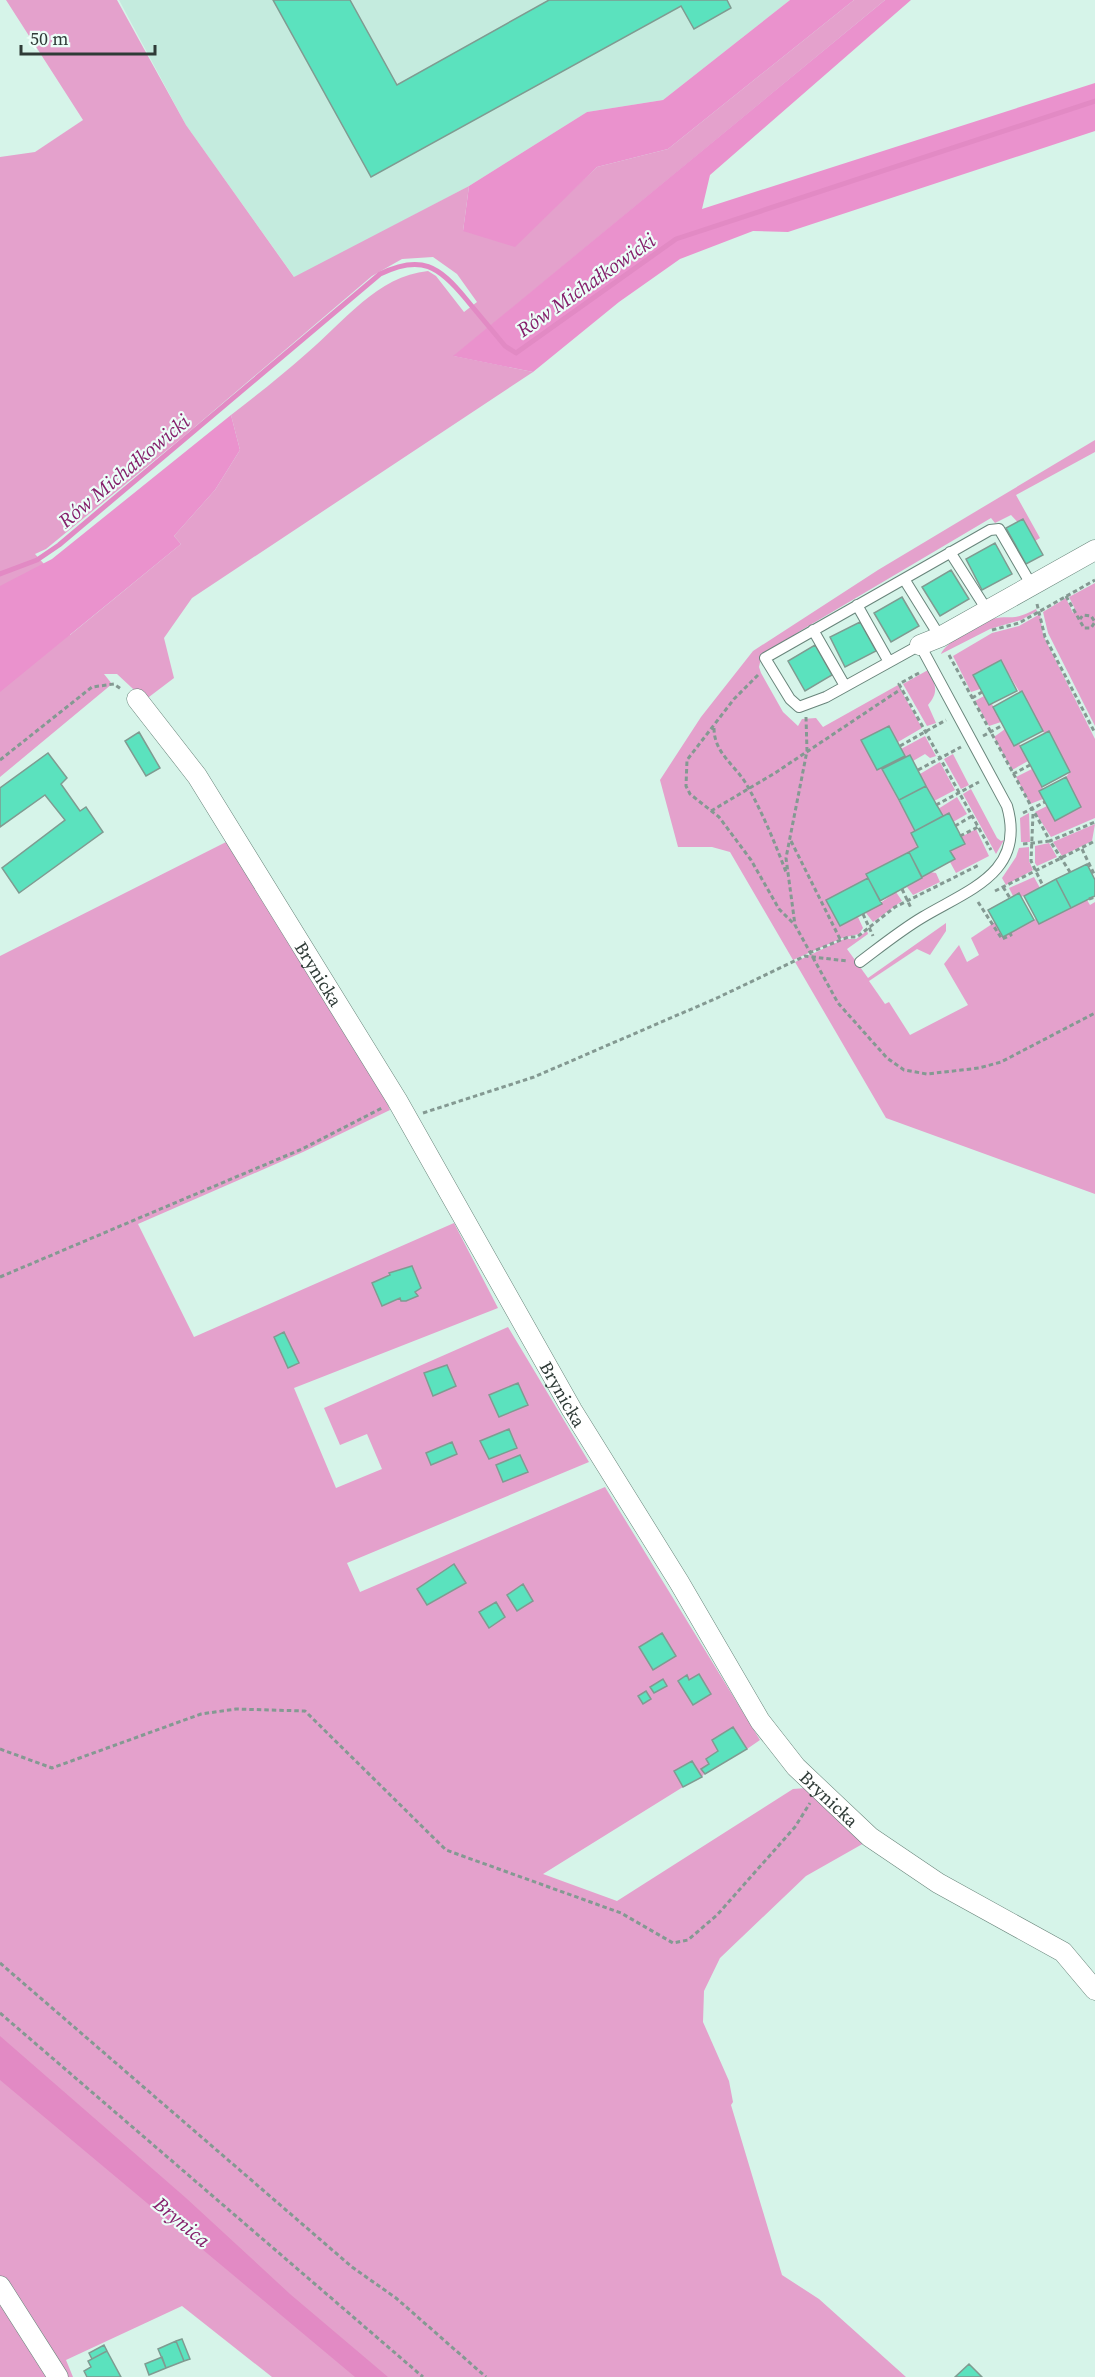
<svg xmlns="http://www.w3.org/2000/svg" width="1095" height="2377" viewBox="0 0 1095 2377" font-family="'Source Serif 4',serif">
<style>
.built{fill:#c4ebde}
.green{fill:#e4a1cc;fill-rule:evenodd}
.forest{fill:#ea92cd}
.water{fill:#e28ac4}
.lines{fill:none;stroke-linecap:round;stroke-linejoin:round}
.stream{stroke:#e28ac4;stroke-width:5}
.building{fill:#5be2be;stroke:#7f9b91;stroke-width:1.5}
.lane-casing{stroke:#69857b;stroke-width:12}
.street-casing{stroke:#69857b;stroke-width:21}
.path{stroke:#849992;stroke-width:3;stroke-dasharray:4.5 3;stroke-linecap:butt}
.lane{stroke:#fff;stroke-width:10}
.street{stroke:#fff;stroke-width:20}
.labels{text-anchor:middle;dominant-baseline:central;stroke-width:4.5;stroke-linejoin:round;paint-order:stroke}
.street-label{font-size:18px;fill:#2f3b37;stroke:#ecfef8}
.water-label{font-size:20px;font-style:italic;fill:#851f6b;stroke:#ecfef8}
</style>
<rect width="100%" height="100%" fill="#d6f4e9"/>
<path class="built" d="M 119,0 L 790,0 L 663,100 L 587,112 L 469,186 L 295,278 L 186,125 Z"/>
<path class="green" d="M 6,0 L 117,0 L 186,125 L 294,277 L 469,186 L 463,231 L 562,200 L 597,167 L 668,149 L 854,0 L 885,0 L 454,356 L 533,372 L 192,598 L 164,638 L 174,678 L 145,700 L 117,674 L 104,674 L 112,684 L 0,777 L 0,157 L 35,152 L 83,120 ZM 433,257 L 457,274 L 477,302 L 464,312 L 436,276 L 428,271 C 377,276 344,322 307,353 C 282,375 257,395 231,415 L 240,450 L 215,490 L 174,536 L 181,544 L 70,635 L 63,585 L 35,554 L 46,549 L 183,437 L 372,276 L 402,259 Z
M 1095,440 L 1095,452 L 1016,495 L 1040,538 L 1035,541 L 1011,515 L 995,523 L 991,518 L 800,631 L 761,658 L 759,667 L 761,673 L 783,712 L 798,726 L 802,719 L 816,718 L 823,727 L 898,685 L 922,728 L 898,742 L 889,726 L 861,740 L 877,770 L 881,768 L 915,831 L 911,833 L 918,847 L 866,874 L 868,878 L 826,900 L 840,926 L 858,917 L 863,928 L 859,934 L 842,938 L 793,960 L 730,852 L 712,847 L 678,847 L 660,780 L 701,717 L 753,651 L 878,570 Z
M 1095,583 L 1095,726 L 1048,633 L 1043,612 L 1066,598 L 1073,613 L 1076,611 L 1069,597 Z
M 1036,609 L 1037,611 L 1021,620 L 990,629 L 941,654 C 944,644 979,622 991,619 C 1013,614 1012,622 1036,609 Z
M 1040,614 L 1043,635 L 1095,739 L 1095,818 L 1051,837 L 1035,812 L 1047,806 L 1055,821 L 1081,807 L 1066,777 L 1070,772 L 1049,731 L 1044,733 L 1001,661 L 974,675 L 980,689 L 971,692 L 953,656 L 992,633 L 1019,626 Z
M 928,670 C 936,685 939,692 928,705 L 936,723 L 927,726 L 903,684 Z
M 984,696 L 989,705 L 992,704 L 1001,722 L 989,726 L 975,701 Z
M 1005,729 L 1019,743 L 1028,761 L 1012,770 L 994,737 Z
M 925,736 L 936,756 L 930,758 L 925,754 L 913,761 L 910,755 L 906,757 L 901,749 Z
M 953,754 L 969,785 L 961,789 L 944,759 Z
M 940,762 L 955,790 L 934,801 L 920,774 Z
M 1032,769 L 1043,789 L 1039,791 L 1043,799 L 1030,804 L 1016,777 Z
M 971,789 L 997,838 L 1001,841 L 1004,840 L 996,854 L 963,794 Z
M 957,797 L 967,814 L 953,822 L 943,816 L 938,809 Z
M 1029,813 L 1030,842 L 1021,842 L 1020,818 Z
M 1095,824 L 1092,841 L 1062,856 L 1053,842 Z
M 976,829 L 989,856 L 956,873 L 950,862 L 954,859 L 950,851 L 965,844 L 961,837 Z
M 234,838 L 382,1090 L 390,1110 L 303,1152 L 138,1224 L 194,1337 L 454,1223 L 498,1308 L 294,1388 L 336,1488 L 382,1469 L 367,1434 L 340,1445 L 324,1408 L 508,1327 L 589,1462 L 347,1563 L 360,1592 L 605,1487 L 760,1740 L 747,1749 L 733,1727 L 712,1740 L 718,1751 L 706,1759 L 709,1764 L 702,1769 L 704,1774 L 702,1777 L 692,1761 L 675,1771 L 683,1787 L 543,1874 L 617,1901 L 793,1789 L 806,1788 L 866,1842 L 806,1876 L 720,1958 L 704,1991 L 703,2022 L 729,2081 L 733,2102 L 731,2105 L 782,2275 L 819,2299 L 906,2377 L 272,2377 L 182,2306 L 66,2360 L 73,2377 L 0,2377 L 0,956 ZM 686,1675 L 689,1680 L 699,1675 L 711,1694 L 693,1705 L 678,1681 Z
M 1049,843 L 1057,857 L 1037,866 L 1035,863 L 1035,846 Z
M 1029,847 L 1029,861 L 1033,870 L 1006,885 L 1002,878 L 1016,857 L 1019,848 Z
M 930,872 L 936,873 L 940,882 L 913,895 L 907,887 Z
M 1034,877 L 1040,888 L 1021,897 L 1019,893 L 1013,896 L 1009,888 Z
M 896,892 L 902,901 L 873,922 L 866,913 Z
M 1087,900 L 1090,905 L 1095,902 L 1095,1194 L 886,1118 L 795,962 L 844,939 L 856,939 L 867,931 L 868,934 L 847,949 L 868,978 L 946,923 L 946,931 L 930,955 L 917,949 L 869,981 L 885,1004 L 889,1002 L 910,1035 L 968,1005 L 944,964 L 959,945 L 967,962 L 979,955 L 971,938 L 995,922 L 1003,936 L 1036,919 L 1039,924 Z"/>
<path class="forest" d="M 790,0 L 854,0 L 668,149 L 597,167 L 515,247 L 463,231 L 469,186 L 587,112 L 663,100 Z
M 885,0 L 911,0 L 710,175 L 702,209 L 1095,83 L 1095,131 L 788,232 L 753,231 L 680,259 L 619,302 L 533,372 L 453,356 Z
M 231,415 L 240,450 L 215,490 L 174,536 L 181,544 L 0,692 L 0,586 L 52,559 Z"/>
<path class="water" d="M 0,2036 L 186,2198 L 290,2294 L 388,2377 L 355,2377 L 0,2080 Z"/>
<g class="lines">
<path class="stream" d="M 0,574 L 37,560 L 59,545 L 380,274 C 421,254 439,266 466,299 C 479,315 492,330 505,346 L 516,353 L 676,239 L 1095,101"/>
</g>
<path class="building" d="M 273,0 L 350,0 L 397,85 L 549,0 L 727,0 L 731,8 L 694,29 L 681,6 L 371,177 Z
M 1023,519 L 1043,555 L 1026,564 L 1006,528 Z
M 995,543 L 1012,574 L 982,590 L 966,559 Z
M 951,570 L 969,599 L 940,616 L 922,587 Z
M 902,597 L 919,626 L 891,642 L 874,613 Z
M 860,622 L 876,651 L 845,667 L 830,637 Z
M 815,645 L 832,675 L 805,691 L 788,661 Z
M 1001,660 L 1017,691 L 989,705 L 973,675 Z
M 1022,691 L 1043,731 L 1014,746 L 993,707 Z
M 889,726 L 905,756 L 877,770 L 861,740 Z
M 1049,731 L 1070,772 L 1042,787 L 1020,746 Z
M 139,732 L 160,768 L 146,776 L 125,741 Z
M 48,753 L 67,778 L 61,784 L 80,811 L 86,807 L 103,832 L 19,893 L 2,868 L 65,820 L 45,795 L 0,827 L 0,788 Z
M 910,755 L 926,786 L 899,800 L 882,769 Z
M 1066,777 L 1081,807 L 1055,821 L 1039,791 Z
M 926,786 L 943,816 L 915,831 L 899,800 Z
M 949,813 L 965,844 L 950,851 L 955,859 L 922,877 L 909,852 L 918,847 L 911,833 Z
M 909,852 L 922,878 L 880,901 L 866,874 Z
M 1087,864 L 1095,880 L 1095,896 L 1071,908 L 1056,879 Z
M 868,878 L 882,904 L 840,926 L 826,900 Z
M 1056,879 L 1071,908 L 1039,924 L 1024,896 Z
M 1019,893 L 1034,920 L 1003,937 L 988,910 Z
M 412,1266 L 421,1288 L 415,1292 L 418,1296 L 406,1301 L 401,1301 L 400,1298 L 382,1306 L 372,1283 L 390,1275 L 389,1273 Z
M 284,1332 L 299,1363 L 288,1368 L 274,1337 Z
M 447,1365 L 456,1386 L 433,1396 L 424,1373 Z
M 518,1383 L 528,1405 L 499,1417 L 489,1395 Z
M 509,1429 L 517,1448 L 489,1459 L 480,1441 Z
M 452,1442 L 457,1454 L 431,1465 L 426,1453 Z
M 520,1455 L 528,1472 L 503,1482 L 496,1465 Z
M 454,1564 L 466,1583 L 427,1605 L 417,1589 Z
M 523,1584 L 533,1601 L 517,1611 L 507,1595 Z
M 496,1602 L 505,1617 L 489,1628 L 479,1612 Z
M 662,1633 L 676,1656 L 653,1670 L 639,1647 Z
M 699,1674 L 711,1694 L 693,1705 L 678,1681 L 687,1675 L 689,1680 Z
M 663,1679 L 667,1686 L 654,1693 L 650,1687 Z
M 646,1691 L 651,1699 L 643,1704 L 638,1696 Z
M 733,1727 L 747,1749 L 705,1774 L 701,1769 L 709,1764 L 706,1759 L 718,1751 L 712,1740 Z
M 692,1761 L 702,1777 L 683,1787 L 674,1771 Z
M 182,2339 L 190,2359 L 184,2361 L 176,2341 Z
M 176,2341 L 184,2361 L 166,2368 L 158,2349 Z
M 104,2345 L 107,2351 L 92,2359 L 89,2353 Z
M 107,2351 L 121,2377 L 87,2377 L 84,2371 L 91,2367 L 88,2361 Z
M 162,2357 L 166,2368 L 149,2375 L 145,2364 Z
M 969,2364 L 982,2377 L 955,2377 Z"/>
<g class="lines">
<defs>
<path id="lane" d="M 950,552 L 987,610
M 904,579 L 940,637
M 857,605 L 889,662
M 813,630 L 845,686
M 860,962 C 880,947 901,930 923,917 C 970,889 1026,872 1007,806 L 920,645 L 826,697 L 799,707 L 790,699 L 765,658 L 990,530 L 999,529 L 1032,586"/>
<g id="street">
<path d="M 920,645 L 940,637 L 1095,550"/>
<path id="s1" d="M 137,699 L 197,776 L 397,1100 L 572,1410 L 679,1582 L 760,1721 L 796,1767 L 870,1837 L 938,1883 L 1063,1952 L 1095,1990"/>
<path d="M 0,2286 L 58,2377"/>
</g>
</defs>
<use href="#lane" class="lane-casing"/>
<use href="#street" class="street-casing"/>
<path class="path" d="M 1066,596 L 1084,628 L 1091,628 L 1095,622 L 1091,616 L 1083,615 L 1080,619
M 1037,604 L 1045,637 L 1095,733
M 992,630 L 1019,623 L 1095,580
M 949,655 L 1050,841 L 1095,822
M 919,673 L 899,684 L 991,850
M 758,675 L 734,699 L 687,760 L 686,786 L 690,794 L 719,817 L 751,860 L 779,909 L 794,924
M 972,698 L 982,692
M 806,717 L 807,751 L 786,858 L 795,925 L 838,1003 L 887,1058 L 904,1070 L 927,1074 L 979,1068 L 1001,1062 L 1095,1013
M 714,728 C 714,754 736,765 748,787 C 763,814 775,843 786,872
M 983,736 L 1003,725
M 900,746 L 946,720
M 0,760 L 92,687 L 114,684 L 121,689
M 918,770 L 961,747
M 1013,774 L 1030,765
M 936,805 L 979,782
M 711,811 L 775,773 L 901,689
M 1023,813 L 1045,802
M 1033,814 L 1031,861 L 1043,886
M 955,826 L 972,816
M 960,836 L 978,827
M 791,841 L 840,939
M 1023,844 L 1050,841 L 1070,872
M 1082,849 L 1095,876
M 1003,887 L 1010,898
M 902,889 L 911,908
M 995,891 L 1095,841
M 1089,899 L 1095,897
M 978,902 L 1002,939 L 1011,935 L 1010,933
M 863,914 L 873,936
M 809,953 L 848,937 L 857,937 L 895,907 L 979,865
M 423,1113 L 534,1077 L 717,998 L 805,956 L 847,961
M 0,1277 L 302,1149 L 382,1108
M 0,1749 L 52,1768 L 201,1714 L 236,1709 L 305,1711 L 446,1850 L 621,1913 L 673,1943 L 688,1940 L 717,1915 L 795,1827 L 810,1803
M 0,1963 L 352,2267 L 396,2298 L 486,2377
M 0,2013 L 423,2377"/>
<use href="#lane" class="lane"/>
<use href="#street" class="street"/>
</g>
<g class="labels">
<g class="street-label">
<text stroke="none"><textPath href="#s1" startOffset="330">Brynicka</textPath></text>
<text stroke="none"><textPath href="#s1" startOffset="816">Brynicka</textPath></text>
<text stroke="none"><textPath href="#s1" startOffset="1302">Brynicka</textPath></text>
</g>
<g class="water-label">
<text transform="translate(586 285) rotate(-35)">Rów Michałkowicki</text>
<text transform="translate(124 471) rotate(-40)">Rów Michałkowicki</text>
<text transform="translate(182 2222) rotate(40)">Brynica</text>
</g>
</g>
<path d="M21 45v9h134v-9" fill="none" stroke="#2f3b37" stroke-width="3"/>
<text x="30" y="45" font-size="18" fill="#2f3b37" stroke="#ecfef8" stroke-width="4.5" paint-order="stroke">50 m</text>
</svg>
